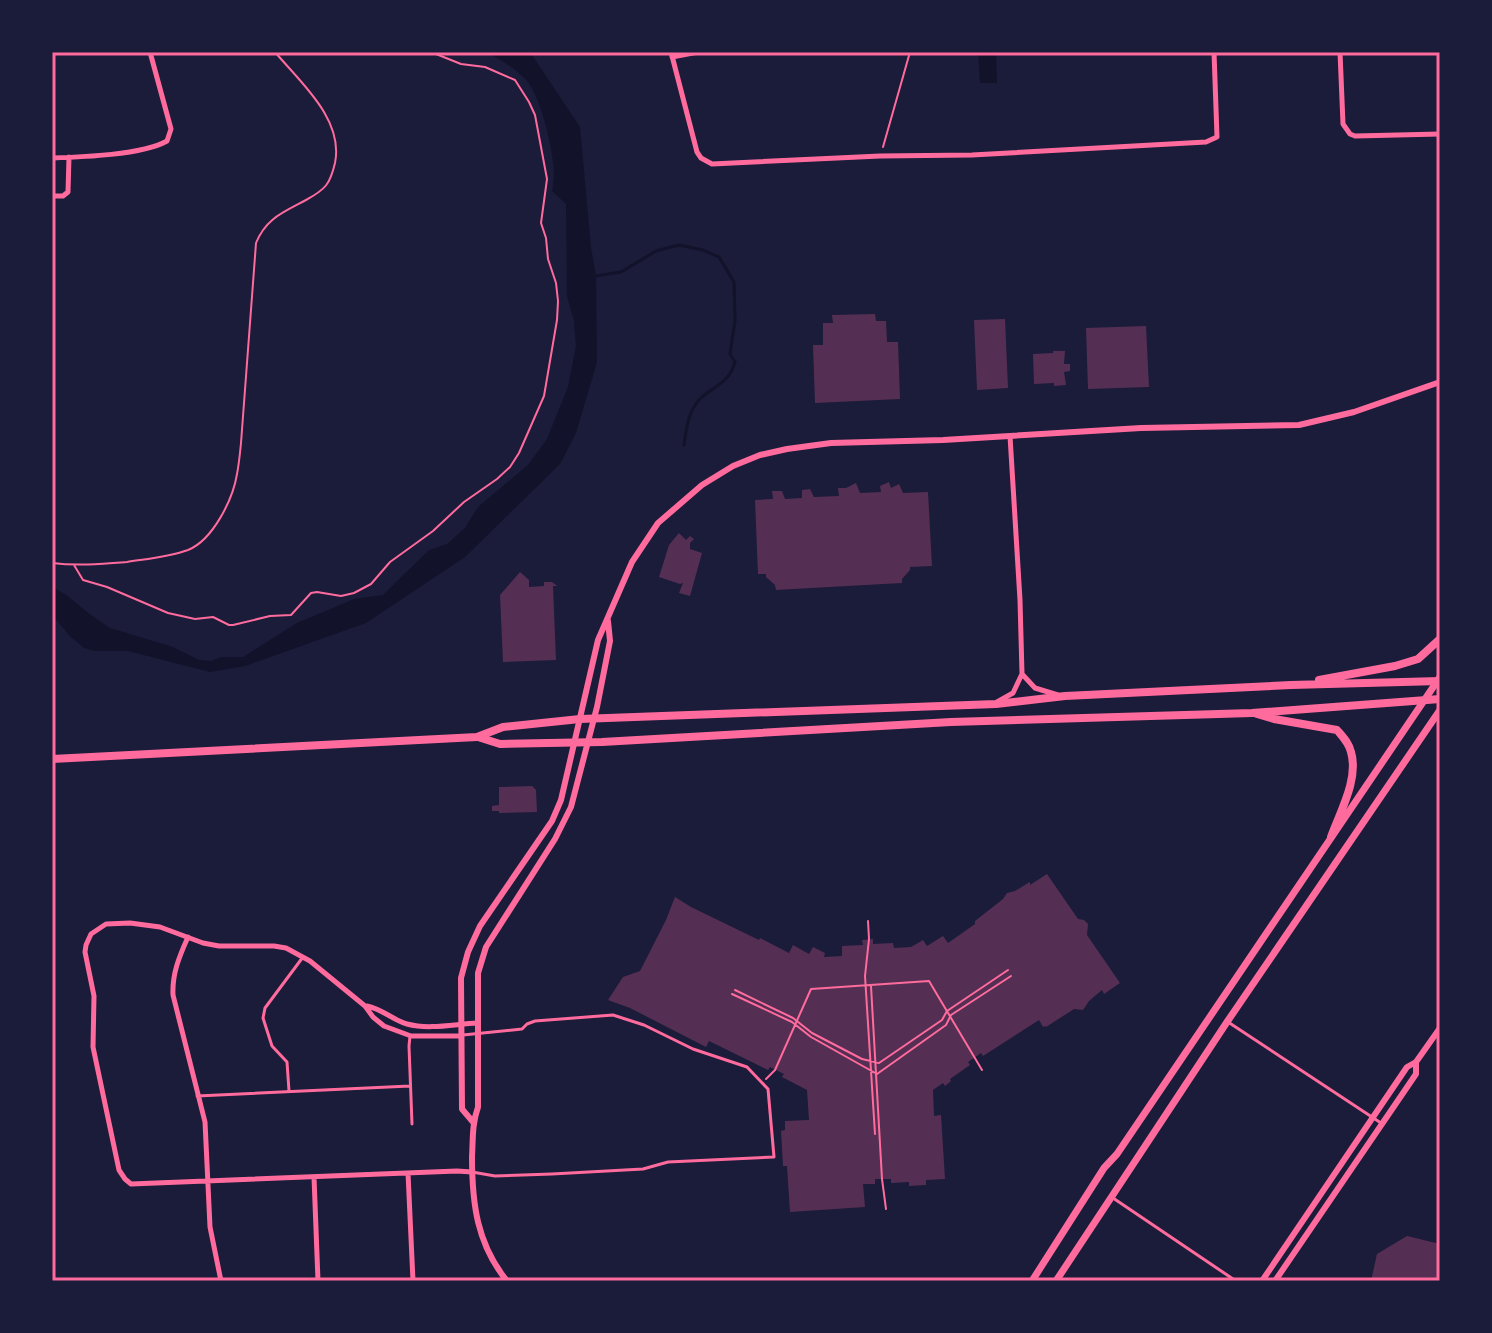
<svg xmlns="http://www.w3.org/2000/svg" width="1492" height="1333" viewBox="0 0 1492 1333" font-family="Helvetica,sans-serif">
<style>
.water{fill:#12122b}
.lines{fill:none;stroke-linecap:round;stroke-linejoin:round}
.stream{stroke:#12122b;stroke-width:3}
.building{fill:#542f53}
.path{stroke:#ff6b9d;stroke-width:2}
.service{stroke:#ff6b9d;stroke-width:3}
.minor{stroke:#ff6b9d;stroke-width:5}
.tertiary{stroke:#ff6b9d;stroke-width:6}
.secondary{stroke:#ff6b9d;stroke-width:7}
.primary{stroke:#ff6b9d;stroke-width:8}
.neatline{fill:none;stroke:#ff6b9d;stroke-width:3}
</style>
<rect width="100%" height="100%" fill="#1b1b3a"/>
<path class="water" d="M 485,52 L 530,52 L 580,127 L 591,248 L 596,276 L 597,362 L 576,433 L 560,464 L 465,557 L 366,623 L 245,666 L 210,672 L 128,651 L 95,651 L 84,648 L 71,637 L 52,615 L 52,587 L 65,594 L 91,615 L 110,628 L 173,647 L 199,660 L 211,661 L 221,657 L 243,657 L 297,623 L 354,599 L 383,595 L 429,550 L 447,544 L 465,528 L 478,507 L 528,465 L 547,439 L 568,387 L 576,346 L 574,321 L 567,296 L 566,204 L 552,191 C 553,184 554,178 554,172 C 553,150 541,97 527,81 C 516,69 499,58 485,52 Z
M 978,52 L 996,52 L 997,83 L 980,83 Z"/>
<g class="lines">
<path class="stream" d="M 596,276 L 621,272 L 656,251 L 679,245 L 703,250 L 719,257 L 734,282 L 735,320 L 730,354 L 735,362 C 729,384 713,386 699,400 C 688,412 686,430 684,445"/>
</g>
<path class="building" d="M 875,314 L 876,321 L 886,321 L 887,342 L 898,342 L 900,399 L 815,403 L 813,345 L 823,345 L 823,323 L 833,323 L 832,315 Z
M 1005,319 L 1008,388 L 977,390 L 974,320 Z
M 1146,326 L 1149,387 L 1088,389 L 1086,328 Z
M 1053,351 L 1065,351 L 1064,364 L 1070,364 L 1070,371 L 1064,372 L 1066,385 L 1054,386 L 1054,383 L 1034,384 L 1033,354 L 1053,353 Z
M 889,482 L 891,488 L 899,484 L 903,493 L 928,492 L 932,566 L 910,567 L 910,570 L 902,579 L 902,583 L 811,588 L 776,590 L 775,585 L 766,577 L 766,574 L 758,574 L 755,500 L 773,499 L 772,491 L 782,491 L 785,499 L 802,498 L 802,490 L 810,489 L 814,497 L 839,496 L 838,488 L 846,488 L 856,483 L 860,493 L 881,492 L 880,486 Z
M 679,533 L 686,540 L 690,536 L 694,539 L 690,543 L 690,549 L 702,553 L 690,596 L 679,593 L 683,583 L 680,584 L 659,577 L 669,545 Z
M 520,572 L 529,580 L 529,587 L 544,586 L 544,582 L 552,582 L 557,586 L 553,586 L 556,660 L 503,662 L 500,595 Z
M 532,786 L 536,790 L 537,812 L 499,813 L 499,811 L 492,811 L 492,806 L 499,805 L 499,787 Z
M 1047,874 L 1078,919 L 1084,920 L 1088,924 L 1087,935 L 1120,983 L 1104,994 L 1102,990 L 1089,1001 L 1083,1010 L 1074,1009 L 1046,1027 L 1045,1026 L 1043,1027 L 1039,1020 L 983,1056 L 981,1053 L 968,1062 L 970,1065 L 950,1079 L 951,1081 L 945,1086 L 943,1083 L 933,1090 L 934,1116 L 941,1115 L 945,1179 L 926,1180 L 926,1185 L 909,1186 L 909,1182 L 891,1183 L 891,1179 L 875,1179 L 875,1184 L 863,1184 L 865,1207 L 790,1212 L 787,1166 L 783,1166 L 781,1131 L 785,1130 L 785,1121 L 809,1120 L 807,1090 L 782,1077 L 784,1074 L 770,1067 L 768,1070 L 709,1041 L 706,1047 L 630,1008 L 608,1000 L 623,977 L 640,971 L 666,920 L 675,897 L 691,907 L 759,940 L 760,938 L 789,953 L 793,945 L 809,954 L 813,947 L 825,953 L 824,957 L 842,956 L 842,946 L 863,945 L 862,940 L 873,939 L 873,944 L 893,943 L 894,948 L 911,947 L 923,940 L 927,946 L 943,936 L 948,943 L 975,924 L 975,921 L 1003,899 L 1007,893 L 1015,891 L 1028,883 L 1030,882 L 1030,885 Z
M 1407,1236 L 1440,1244 L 1440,1281 L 1371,1281 L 1377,1254 Z"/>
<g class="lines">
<path class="path" d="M 883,147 L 910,52
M 52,563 C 77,566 101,564 127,562 C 146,559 169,557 188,550 C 213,540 233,499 237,474 C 239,464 240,453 241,443 L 256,243 C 266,218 284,212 306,200 C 326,189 330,184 335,163 C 344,119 300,82 275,52
M 74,565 L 83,580 L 107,587 L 168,613 L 195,619 L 213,617 L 229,625 L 233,625 L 270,616 L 291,615 L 311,593 L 317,592 L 341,596 L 354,593 L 371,584 L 390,562 L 433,531 L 464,502 L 497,479 L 510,467 L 519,453 L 544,396 L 557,320 L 558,301 L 556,283 L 548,259 L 546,238 L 541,223 L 547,179 L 535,115 L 529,102 L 515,80 L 485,67 L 461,64 L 431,52
M 868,921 L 869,939 L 865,976 L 875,1134
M 871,986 L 882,1179 L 886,1209
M 735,990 L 793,1018 L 812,1033 L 862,1059 L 879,1063 L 942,1020 L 947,1011 L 1008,970
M 732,994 L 792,1022 L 811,1037 L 877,1074 L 946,1025 L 951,1015 L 1011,976
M 766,1079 L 775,1070 L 811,989 L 929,981 L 982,1070"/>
<path class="service" d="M 1228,1022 L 1381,1123
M 463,1035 L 522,1029 L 527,1024 L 535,1021 L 613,1015 L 644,1025 L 693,1049 L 747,1067 L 768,1089 L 774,1157 L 668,1162 L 643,1169 L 552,1174 L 495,1176 L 472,1172
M 410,1036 L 409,1046 L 412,1124
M 289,1091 L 287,1062 L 272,1046 L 263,1018 L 265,1008 L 303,957
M 197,1096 L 410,1086
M 1113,1198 L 1236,1281"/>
<path class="minor" d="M 671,52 L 697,152 L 701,158 L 712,164 L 880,156 L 972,155 L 1206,142 L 1217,137 L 1214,52
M 1340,52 L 1343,124 L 1350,134 L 1355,136 L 1440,134
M 672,57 L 698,52
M 52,158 C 82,157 142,155 167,141 L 171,129 L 150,52
M 52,196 L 63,196 L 68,192 L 69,157
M 1022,674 L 1035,688 L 1058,695
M 997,702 L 1013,693 L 1022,674 L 1020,600 L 1010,436
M 188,937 C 179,957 172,974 173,995 L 205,1122 L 210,1227 L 221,1281
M 367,1006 C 382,1009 393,1020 407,1024 C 429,1030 455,1024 477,1023
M 461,1036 L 411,1036 L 384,1026 L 373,1017 L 365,1006 L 310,961 L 286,948 L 274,946 L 219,946 L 203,943 L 160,927 L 130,923 L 106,924 L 91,934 L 86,945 L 85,952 L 94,996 L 93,1047 L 119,1170 L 125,1179 L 131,1184 L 457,1171 L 472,1172
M 408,1173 L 413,1281
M 314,1177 L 318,1281"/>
<path class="tertiary" d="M 473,1122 L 462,1109 L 461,978 L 468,952 L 480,926 L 552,821 L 561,800 L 598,640 L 632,562 L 658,523 L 702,485 L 733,466 L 760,455 L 787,449 L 831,443 L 943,440 L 1141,428 L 1299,425 L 1354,412 L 1440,382
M 507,1281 C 477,1244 472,1204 472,1157 C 473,1139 472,1124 478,1107 L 478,973 L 486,947 L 555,839 L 571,807 L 597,707 L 610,641 L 608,621
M 1262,1281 L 1407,1067 L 1416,1062 L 1440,1028
M 1275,1281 L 1416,1074 L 1416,1062"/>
<path class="secondary" d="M 1032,1281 L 1104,1168 L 1117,1154 L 1440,677
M 1056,1281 L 1227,1022 L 1440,710"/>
<path class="primary" d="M 1319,680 L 1395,666 L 1418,659 L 1440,639
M 1257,714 L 1274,719 L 1337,730 C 1343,737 1349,743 1351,752 C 1359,779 1340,812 1331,837
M 478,737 L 500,744 L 602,742 L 951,722 L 1252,713 L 1440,699
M 52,759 L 477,737 L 503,727 L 580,719 L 996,704 L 1065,696 L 1291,685 L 1440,681"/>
</g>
<rect width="1492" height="1333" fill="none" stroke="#1b1b3a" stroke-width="108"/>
<rect x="54" y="54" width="1384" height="1225" class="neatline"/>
</svg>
